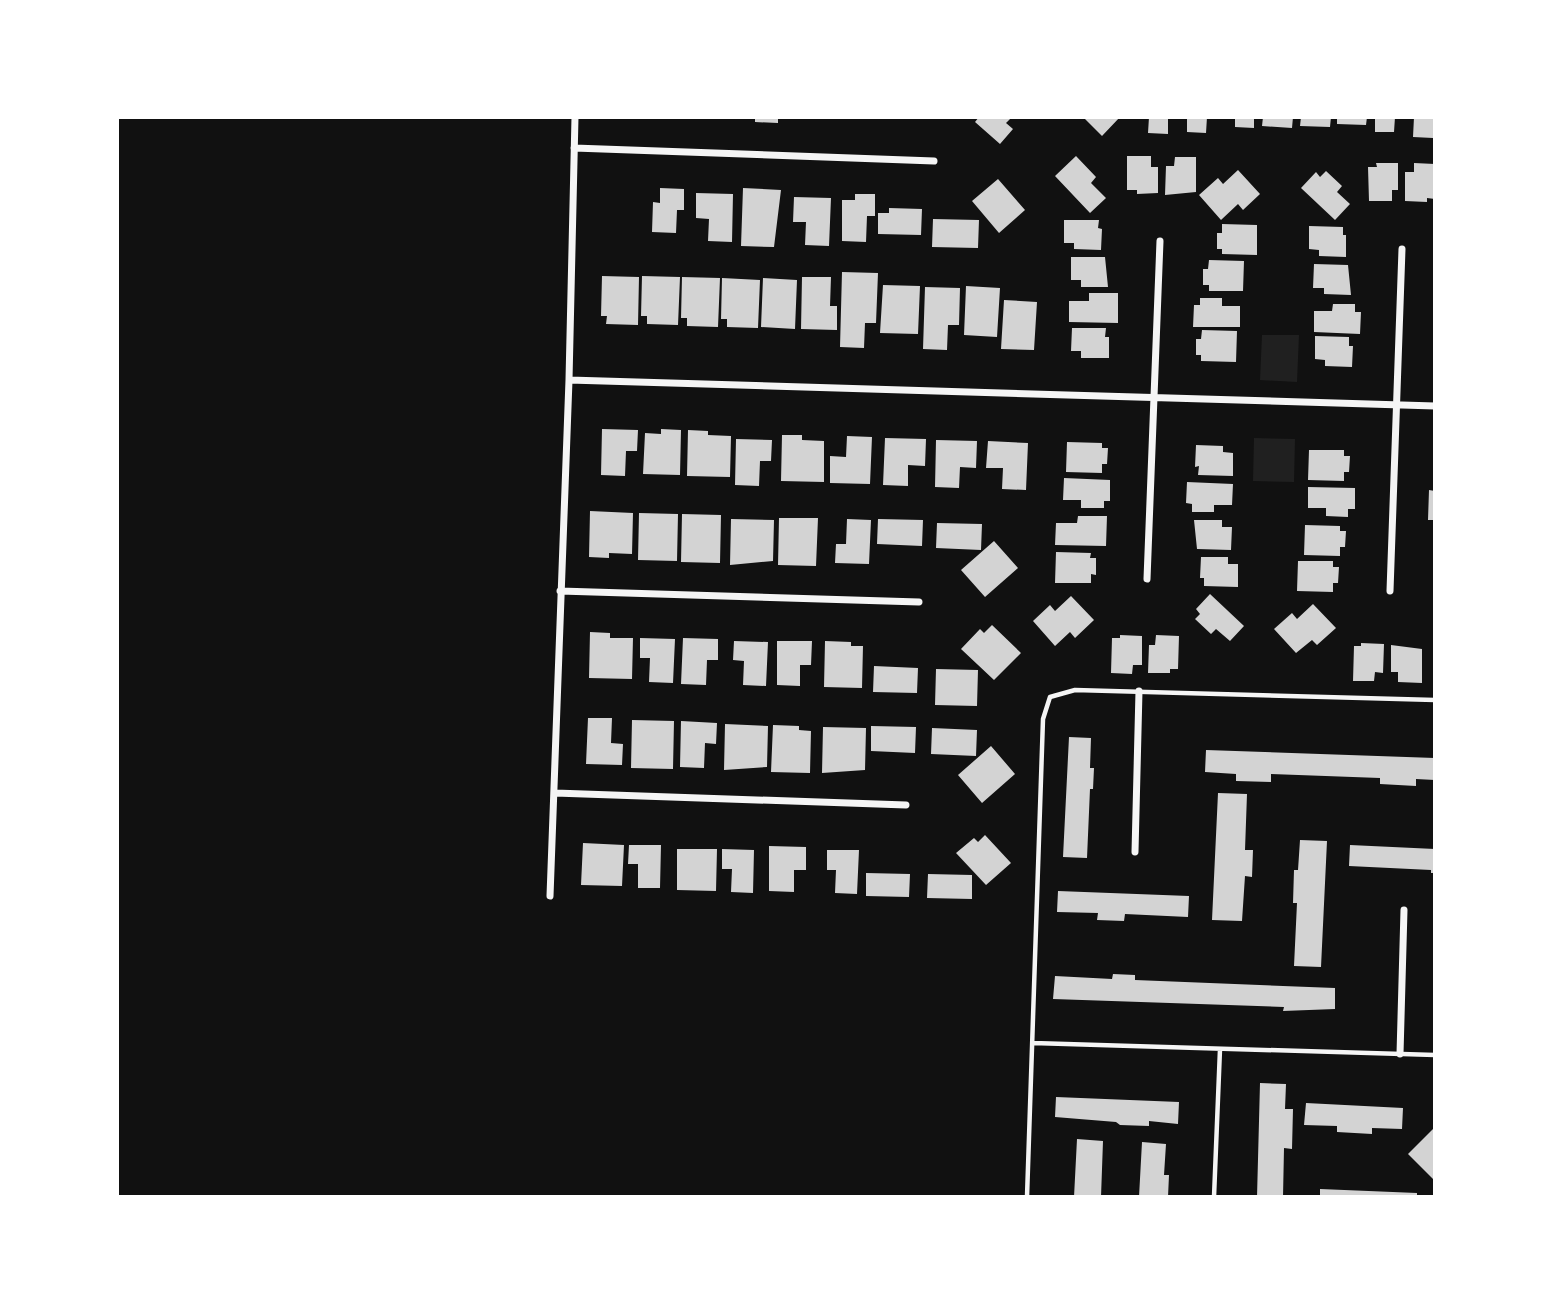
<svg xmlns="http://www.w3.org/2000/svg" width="1552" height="1314" viewBox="0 0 1552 1314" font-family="'Fira Sans Condensed',sans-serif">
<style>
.green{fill:#202020}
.building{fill:#d3d3d3}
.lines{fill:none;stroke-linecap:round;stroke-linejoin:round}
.service{stroke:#f5f5f5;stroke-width:4.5}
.minor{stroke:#f5f5f5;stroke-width:7}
</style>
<rect width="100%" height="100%" fill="#111"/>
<path class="green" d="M 1262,335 L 1299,335 L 1297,382 L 1260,380 Z
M 1254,438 L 1295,439 L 1294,482 L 1253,481 Z"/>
<path class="building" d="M 755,117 L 778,117 L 778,123 L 755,122 Z
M 979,117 L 1012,117 L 1006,123 L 1013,129 L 1000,144 L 975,122 Z
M 1083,117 L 1120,117 L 1102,136 Z
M 1149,117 L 1168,117 L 1168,134 L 1148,133 Z
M 1187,117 L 1207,117 L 1206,133 L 1187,132 Z
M 1235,117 L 1254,117 L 1254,128 L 1235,127 Z
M 1263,117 L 1293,117 L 1292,128 L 1262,126 Z
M 1301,117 L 1331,117 L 1330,127 L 1300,126 Z
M 1337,117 L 1367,117 L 1366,125 L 1337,124 Z
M 1375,117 L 1395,117 L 1394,132 L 1375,132 Z
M 1414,117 L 1434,117 L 1433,138 L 1413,137 Z
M 1076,156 L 1096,177 L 1091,183 L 1106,198 L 1090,213 L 1055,176 Z
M 1127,156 L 1151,156 L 1151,167 L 1158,167 L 1158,193 L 1137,194 L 1137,190 L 1127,190 Z
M 1175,157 L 1196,157 L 1196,192 L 1165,195 L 1166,166 L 1174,166 Z
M 1376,163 L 1398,163 L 1398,190 L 1392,190 L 1392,201 L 1369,201 L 1368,167 L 1377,167 Z
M 1414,163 L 1435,164 L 1435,199 L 1427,198 L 1427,202 L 1405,201 L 1405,172 L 1414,172 Z
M 1238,170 L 1260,194 L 1243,210 L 1238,204 L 1221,220 L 1199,195 L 1218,178 L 1223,184 Z
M 1326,171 L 1342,186 L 1337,192 L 1350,204 L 1335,220 L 1301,188 L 1316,172 L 1320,177 Z
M 998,179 L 1025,210 L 999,233 L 972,201 Z
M 660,188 L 684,189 L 684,210 L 677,210 L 676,233 L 652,232 L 653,202 L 660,203 Z
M 743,188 L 781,190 L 774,247 L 741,246 Z
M 696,193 L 733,194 L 732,242 L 708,241 L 709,219 L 696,218 Z
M 855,194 L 875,194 L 875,216 L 867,216 L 866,242 L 842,241 L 842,200 L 855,200 Z
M 794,197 L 831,198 L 829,246 L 805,245 L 806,222 L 793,222 Z
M 889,208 L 922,209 L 921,235 L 878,234 L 878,213 L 889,213 Z
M 933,219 L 979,220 L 978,248 L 932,247 Z
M 1064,220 L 1099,220 L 1098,228 L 1102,229 L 1101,250 L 1074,249 L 1074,243 L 1064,243 Z
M 1222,224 L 1257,225 L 1257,255 L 1222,254 L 1222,249 L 1217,249 L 1217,233 L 1222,233 Z
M 1309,226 L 1343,227 L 1343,235 L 1346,235 L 1346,257 L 1319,256 L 1319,250 L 1309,249 Z
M 1071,257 L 1105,257 L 1108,287 L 1081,287 L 1081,280 L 1071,280 Z
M 1209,260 L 1244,261 L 1243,291 L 1209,291 L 1209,285 L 1203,285 L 1203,269 L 1208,269 Z
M 1314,264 L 1348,265 L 1351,295 L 1324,294 L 1324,288 L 1313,288 Z
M 842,272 L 878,273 L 876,323 L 865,323 L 864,348 L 840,347 Z
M 602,276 L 639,277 L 638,325 L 606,324 L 607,316 L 601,316 Z
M 642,276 L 680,277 L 678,325 L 647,324 L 647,316 L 641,316 Z
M 682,277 L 720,278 L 718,327 L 687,326 L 687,318 L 681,318 Z
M 802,277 L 831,277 L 830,306 L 837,306 L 837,330 L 801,329 Z
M 722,278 L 760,280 L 758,328 L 727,327 L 727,319 L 721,319 Z
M 763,278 L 797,280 L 795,329 L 761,327 Z
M 883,285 L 920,286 L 918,334 L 880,333 Z
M 966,286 L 1000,288 L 997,337 L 964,335 Z
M 925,287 L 960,288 L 959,325 L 948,325 L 947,350 L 923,349 Z
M 1089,293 L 1118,293 L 1118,323 L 1069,322 L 1069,301 L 1089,301 Z
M 1200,298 L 1222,298 L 1222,306 L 1240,306 L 1240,327 L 1193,327 L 1194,305 L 1200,305 Z
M 1004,300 L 1037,302 L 1034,350 L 1001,349 Z
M 1333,304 L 1355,304 L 1355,312 L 1361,312 L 1360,334 L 1314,332 L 1314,311 L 1332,311 Z
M 1072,328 L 1106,328 L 1105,337 L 1109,337 L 1109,358 L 1081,358 L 1081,351 L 1071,351 Z
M 1202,330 L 1237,331 L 1236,362 L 1201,361 L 1201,355 L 1196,355 L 1196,339 L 1201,339 Z
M 1315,336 L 1349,337 L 1349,346 L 1353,346 L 1352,367 L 1325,366 L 1325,360 L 1315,359 Z
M 602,429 L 638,430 L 637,451 L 626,451 L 625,476 L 601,475 Z
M 661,429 L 681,430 L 680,475 L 643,474 L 645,433 L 661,434 Z
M 688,430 L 708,431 L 708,435 L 731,436 L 730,477 L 687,476 Z
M 782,435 L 802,435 L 802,440 L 824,441 L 824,482 L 781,481 Z
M 847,436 L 872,437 L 870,484 L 830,483 L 830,456 L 846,457 Z
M 885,438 L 926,439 L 925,466 L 908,465 L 908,486 L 883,485 Z
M 736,439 L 772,440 L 771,461 L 760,461 L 759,486 L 735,485 Z
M 936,440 L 977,441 L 976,468 L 960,467 L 959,488 L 935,487 Z
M 988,441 L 1028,443 L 1026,490 L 1002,489 L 1003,468 L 986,468 Z
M 1067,442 L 1102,443 L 1102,448 L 1108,448 L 1107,464 L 1102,464 L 1102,473 L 1066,472 Z
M 1196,445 L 1223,446 L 1223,452 L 1233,453 L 1233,476 L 1198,475 L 1199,466 L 1195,467 Z
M 1309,450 L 1344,450 L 1344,456 L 1350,456 L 1349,472 L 1344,472 L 1344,481 L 1308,480 Z
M 1064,478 L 1110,480 L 1110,501 L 1104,501 L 1104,508 L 1081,508 L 1081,500 L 1063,500 Z
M 1187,482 L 1233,484 L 1232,505 L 1214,505 L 1214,512 L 1192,512 L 1192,504 L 1186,503 Z
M 1308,487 L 1355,488 L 1355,509 L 1348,509 L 1348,517 L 1326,516 L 1326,508 L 1308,508 Z
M 1429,490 L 1435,491 L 1435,520 L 1428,520 Z
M 590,511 L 633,513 L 632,554 L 609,553 L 609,558 L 589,557 Z
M 639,513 L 678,514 L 677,561 L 638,560 Z
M 682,514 L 721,515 L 720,563 L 681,562 Z
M 1078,516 L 1107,516 L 1106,546 L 1055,545 L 1056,523 L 1077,523 Z
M 779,518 L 818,518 L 816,566 L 778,565 Z
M 731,519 L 774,520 L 773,561 L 730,565 Z
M 847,519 L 871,520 L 869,564 L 835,563 L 836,544 L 846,544 Z
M 878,519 L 923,520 L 922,546 L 877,544 Z
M 1194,520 L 1222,520 L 1222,527 L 1232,527 L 1231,550 L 1197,549 Z
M 937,523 L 982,524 L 981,550 L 936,548 Z
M 1305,525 L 1340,526 L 1340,531 L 1346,531 L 1345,547 L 1340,547 L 1340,556 L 1304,555 Z
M 994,541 L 1018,568 L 985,597 L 961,570 Z
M 1056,552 L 1091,553 L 1090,558 L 1096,558 L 1096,575 L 1091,574 L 1091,583 L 1055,583 Z
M 1201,557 L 1228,557 L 1228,564 L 1238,564 L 1238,587 L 1204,586 L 1204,578 L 1200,578 Z
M 1298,561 L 1333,561 L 1333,567 L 1339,567 L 1338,583 L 1333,583 L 1333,592 L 1297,591 Z
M 1210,594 L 1244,626 L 1230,641 L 1216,629 L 1211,634 L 1195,619 L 1200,614 L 1196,609 Z
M 1071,596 L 1094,620 L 1075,638 L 1070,632 L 1055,646 L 1033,621 L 1050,605 L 1055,611 Z
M 1313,604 L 1336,628 L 1317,645 L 1312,640 L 1296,653 L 1274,629 L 1292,613 L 1297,619 Z
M 992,625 L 1021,653 L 994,680 L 961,649 L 980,629 L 984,633 Z
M 590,632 L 610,633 L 610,638 L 633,638 L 632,679 L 589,678 Z
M 1120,635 L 1142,636 L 1142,665 L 1133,665 L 1132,674 L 1111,673 L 1112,638 L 1120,638 Z
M 1156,635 L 1179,636 L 1178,669 L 1170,669 L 1170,673 L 1148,673 L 1149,645 L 1155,645 Z
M 640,638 L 675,639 L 673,683 L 649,682 L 650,658 L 640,658 Z
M 683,638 L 718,639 L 718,660 L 707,660 L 706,685 L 681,684 Z
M 734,641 L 768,642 L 766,686 L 743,685 L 744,661 L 733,660 Z
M 777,641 L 812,641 L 811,665 L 800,665 L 800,686 L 777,685 Z
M 825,641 L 851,642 L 851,646 L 863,646 L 862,688 L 824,687 Z
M 1361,643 L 1384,644 L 1383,673 L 1375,672 L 1374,681 L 1353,681 L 1354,646 L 1361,646 Z
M 1391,645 L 1422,649 L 1422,683 L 1398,682 L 1398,672 L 1391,672 Z
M 874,666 L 918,668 L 917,693 L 873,692 Z
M 936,669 L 978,670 L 977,706 L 935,705 Z
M 588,718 L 612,718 L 611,743 L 623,744 L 622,765 L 586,764 Z
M 632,720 L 674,721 L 673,769 L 631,768 Z
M 681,721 L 717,723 L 716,744 L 705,743 L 704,768 L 680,767 Z
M 725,724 L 768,726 L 767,767 L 724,770 Z
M 773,725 L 799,726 L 799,730 L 811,731 L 810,773 L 771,772 Z
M 871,726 L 916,727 L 915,753 L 871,751 Z
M 823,727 L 866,728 L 865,770 L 822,773 Z
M 932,728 L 977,730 L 976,756 L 931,754 Z
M 1069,737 L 1091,738 L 1090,768 L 1094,768 L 1093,789 L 1090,789 L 1087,858 L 1063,857 Z
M 991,746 L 1015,774 L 982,803 L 958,775 Z
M 1206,750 L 1435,758 L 1435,780 L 1416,779 L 1416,786 L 1380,784 L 1380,778 L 1271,774 L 1271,782 L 1236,781 L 1236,774 L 1205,772 Z
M 1218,793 L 1247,794 L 1245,850 L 1253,850 L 1252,877 L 1245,876 L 1242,921 L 1212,920 Z
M 985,835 L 1011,863 L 986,885 L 956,853 L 974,838 L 978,842 Z
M 1300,840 L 1327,841 L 1321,967 L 1294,966 L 1297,903 L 1293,903 L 1294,870 L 1298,870 Z
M 583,843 L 624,845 L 622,886 L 581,885 Z
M 629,845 L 661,845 L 660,888 L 638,888 L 638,864 L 628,864 Z
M 1350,845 L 1435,849 L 1435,873 L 1431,873 L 1431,870 L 1349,866 Z
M 769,846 L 806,847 L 806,870 L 794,870 L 794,892 L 769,891 Z
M 677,849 L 717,849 L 716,891 L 677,890 Z
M 722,849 L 754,850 L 753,893 L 731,892 L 732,869 L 722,869 Z
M 827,850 L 859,850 L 857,894 L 835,893 L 836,870 L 827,870 Z
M 866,873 L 910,874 L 909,897 L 866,896 Z
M 928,874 L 972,875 L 972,899 L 927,898 Z
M 1058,891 L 1189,896 L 1188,917 L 1125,914 L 1124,921 L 1097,920 L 1098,913 L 1057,912 Z
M 1113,974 L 1135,975 L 1135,980 L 1335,988 L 1335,1009 L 1283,1011 L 1284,1007 L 1053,999 L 1055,976 L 1112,979 Z
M 1260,1083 L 1286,1084 L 1285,1109 L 1293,1109 L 1292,1149 L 1284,1148 L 1283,1197 L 1257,1197 Z
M 1056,1097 L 1179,1102 L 1178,1124 L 1149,1121 L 1149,1126 L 1120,1125 L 1116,1122 L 1055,1117 Z
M 1306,1103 L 1403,1108 L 1402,1129 L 1372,1128 L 1372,1134 L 1337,1132 L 1337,1126 L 1304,1125 Z
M 1435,1127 L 1435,1181 L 1408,1154 Z
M 1077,1139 L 1103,1141 L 1101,1197 L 1074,1197 Z
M 1142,1142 L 1166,1144 L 1164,1175 L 1169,1175 L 1168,1197 L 1139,1197 Z
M 1320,1189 L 1417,1193 L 1417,1197 L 1320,1197 Z"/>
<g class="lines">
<path class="service" d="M 1033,1043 L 1435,1055
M 1027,1197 L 1043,719 L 1050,697 L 1075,690 L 1435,700
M 1214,1197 L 1220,1049"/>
<path class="minor" d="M 574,148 L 934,161
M 569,380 L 1435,406
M 1147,579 L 1160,241
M 560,591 L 919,602
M 1390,591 L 1402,249
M 555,793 L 906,805
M 1135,852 L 1139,691
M 550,896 L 569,380 L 575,117
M 1400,1054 L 1404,910"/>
</g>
<rect width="1552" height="1314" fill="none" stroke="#ffffff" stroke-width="238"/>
</svg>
